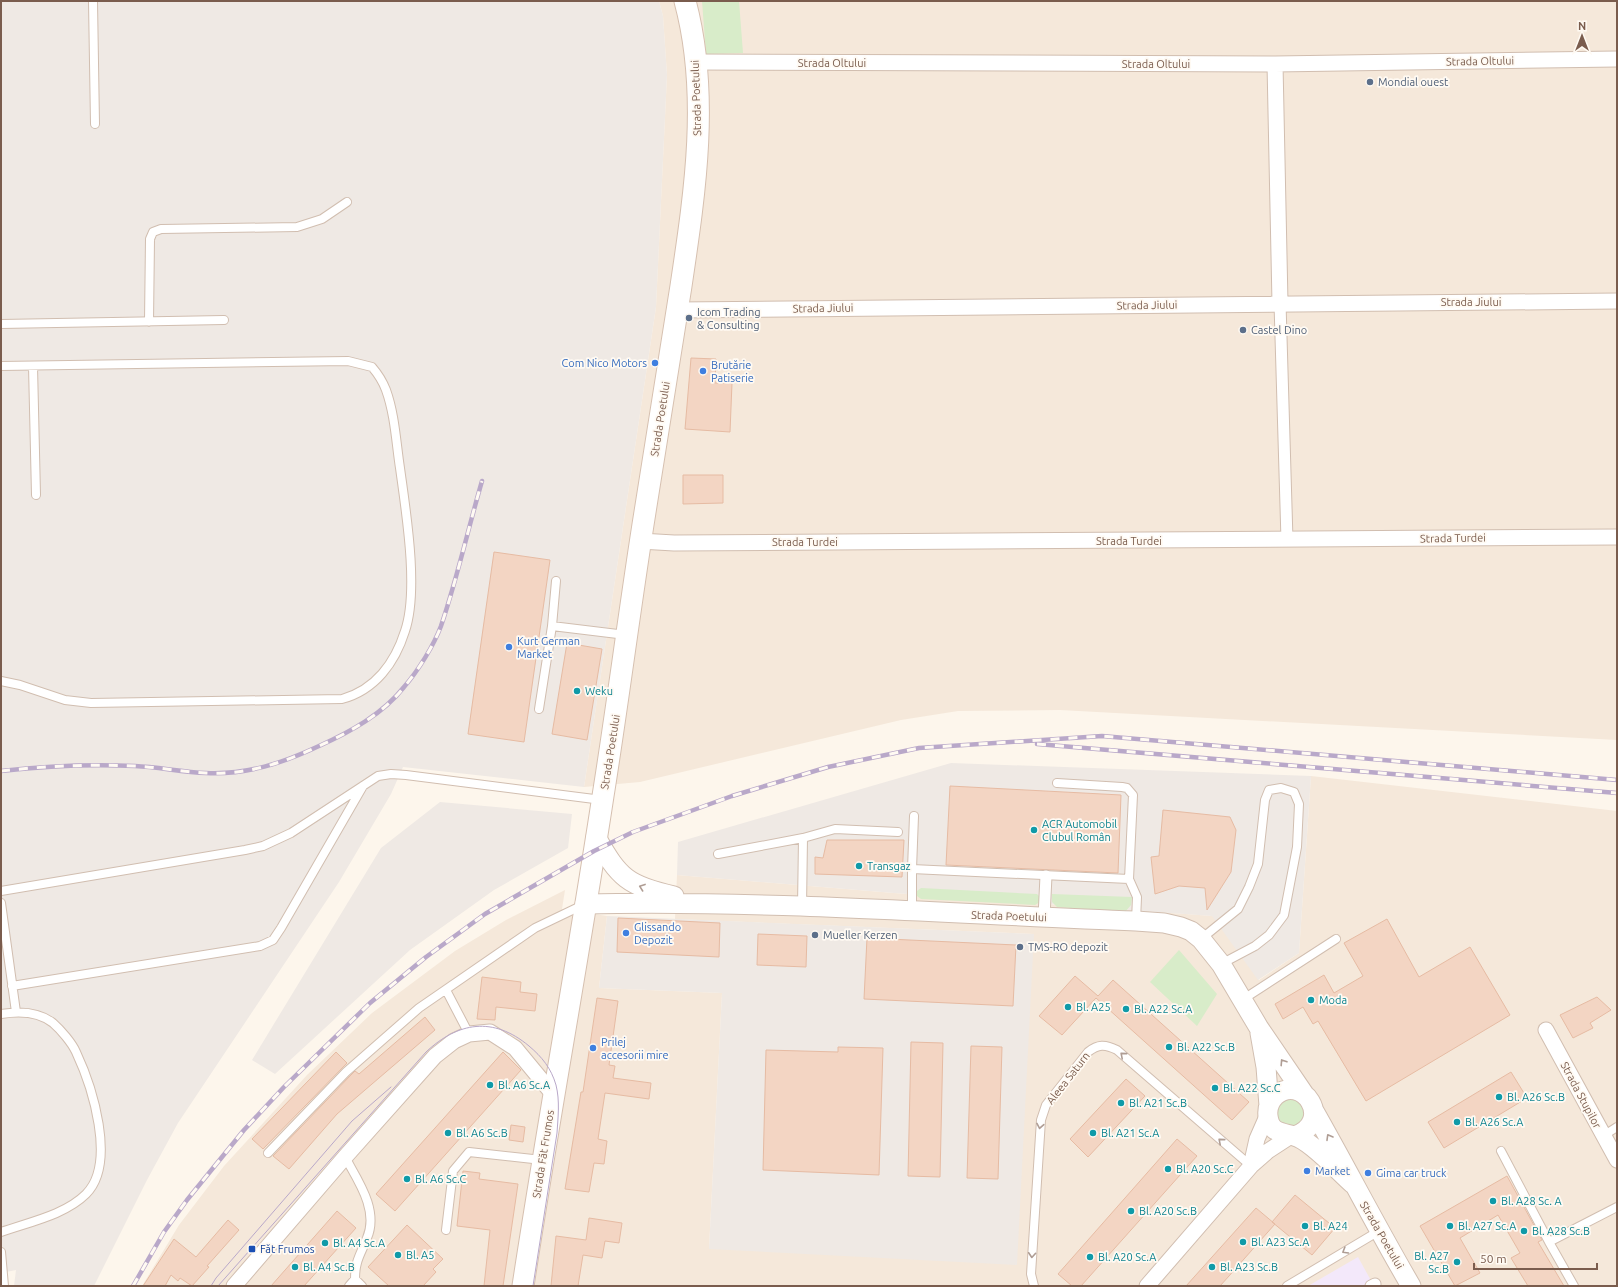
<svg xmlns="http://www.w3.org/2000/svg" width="1618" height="1287" viewBox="0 0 1618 1287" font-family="Ubuntu,sans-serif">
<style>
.residential{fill:#f5e8da}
.industrial{fill:#efe9e4}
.education{fill:#f3e8fa}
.green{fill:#d8ecc9}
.building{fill:#f3d5c3;stroke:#e6bba3}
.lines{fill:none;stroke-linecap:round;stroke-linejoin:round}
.service-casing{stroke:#d1beb0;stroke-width:10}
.pedestrian-casing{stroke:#d1beb0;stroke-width:13}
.minor-casing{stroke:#d1beb0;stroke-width:17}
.tertiary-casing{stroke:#d1beb0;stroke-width:21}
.secondary-casing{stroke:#d6c0b0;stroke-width:23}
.service{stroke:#fff;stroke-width:8}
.pedestrian{stroke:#fff;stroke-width:11}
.minor{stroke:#fff;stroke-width:15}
.tertiary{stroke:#fff;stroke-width:19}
.secondary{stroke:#fff;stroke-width:21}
.tram{stroke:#b9a8c9;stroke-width:1}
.rail-casing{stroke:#b9a8c9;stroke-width:4.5}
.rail{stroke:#fffaf3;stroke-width:3;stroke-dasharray:9;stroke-linecap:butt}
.oneway{stroke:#af9d94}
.service-dot{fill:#5c6f8a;stroke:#fffaf3;stroke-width:1.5}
.shop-dot{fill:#3f7fe0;stroke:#fffaf3;stroke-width:1.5}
.culture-dot{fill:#0f9aa8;stroke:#fffaf3;stroke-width:1.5}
.transit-dot{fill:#1a4fb4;stroke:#fffaf3;stroke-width:1.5}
.labels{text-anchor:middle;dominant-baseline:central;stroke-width:3.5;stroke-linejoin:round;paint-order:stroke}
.street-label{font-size:11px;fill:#7a5c4d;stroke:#fffaf3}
.service-label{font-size:11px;fill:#4e5e75;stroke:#fffaf3;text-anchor:start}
.shop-label{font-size:11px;fill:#366cbe;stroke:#fffaf3;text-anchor:start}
.culture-label{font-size:11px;fill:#0d838f;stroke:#fffaf3;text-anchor:start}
.transit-label{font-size:11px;fill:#164399;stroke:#fffaf3;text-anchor:start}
</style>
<rect width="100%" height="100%" fill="#fdf6ec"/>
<path class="residential" d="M 659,1 L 1617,1 L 1617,740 L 1060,710 L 958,711 L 901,720 L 640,782 L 584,787 L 656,307 L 667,75 L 663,16 Z
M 1311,776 L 1617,811 L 1617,1286 L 142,1286 L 179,1225 L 224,1166 L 307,1075 L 372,1013 L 455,951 L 506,920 L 565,890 L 562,909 L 607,916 L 599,988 L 722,993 L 709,1249 L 1034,934 L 675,919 L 677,875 L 894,893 L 1213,916 L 1259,980 L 1299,953 Z"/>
<path class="industrial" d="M 1,1 L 659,1 L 663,16 L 667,75 L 656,307 L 584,787 L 403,767 L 391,794 L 339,882 L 178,1123 L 147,1180 L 94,1286 L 14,1286 L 16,1270 L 1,1273 Z
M 951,763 L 1311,776 L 1299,953 L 1258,980 L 1212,916 L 894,893 L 677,875 L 678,842 Z
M 440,802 L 572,814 L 568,848 L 494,890 L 410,950 L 275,1074 L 252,1060 L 381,848 Z
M 607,916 L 1034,934 L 1017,1265 L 709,1249 L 722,993 L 599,988 Z"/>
<path class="education" d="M 1358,1257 L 1374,1286 L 1308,1286 Z"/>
<path class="green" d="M 702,1 L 739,1 L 743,53 L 706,54 Z
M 921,888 L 1037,894 L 1040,897 L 1040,902 L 1035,905 L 921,899 L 917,896 L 917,891 Z
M 1052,894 L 1132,897 L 1131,905 L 1125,912 L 1057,907 L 1052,902 Z
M 1179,950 L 1217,994 L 1197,1026 L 1150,982 Z
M1277 1113a14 14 0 1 1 28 0a14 14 0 1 1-28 0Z"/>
<path class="building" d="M 691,358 L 716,359 L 715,383 L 732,383 L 730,432 L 685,429 Z
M 683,475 L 723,475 L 723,503 L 683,504 Z
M 494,552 L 550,560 L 524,742 L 468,734 Z
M 567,643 L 602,649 L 587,740 L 552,734 Z
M 950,786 L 1121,795 L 1118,873 L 946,865 Z
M 1163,810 L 1230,817 L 1236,830 L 1231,872 L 1207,910 L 1205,888 L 1179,886 L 1155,894 L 1151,857 L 1159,856 Z
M 827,840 L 904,840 L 902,877 L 815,874 L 815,857 L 823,858 Z
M 618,918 L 720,923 L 719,957 L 617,952 Z
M 1387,919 L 1419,977 L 1470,947 L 1510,1015 L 1366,1101 L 1318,1021 L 1313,1024 L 1303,1007 L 1283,1019 L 1275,1004 L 1324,975 L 1334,993 L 1363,976 L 1344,943 Z
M 758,934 L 807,936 L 806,967 L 757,965 Z
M 867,938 L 1016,945 L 1013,1006 L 864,999 Z
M 1075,976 L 1098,996 L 1113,980 L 1249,1102 L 1232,1120 L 1096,998 L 1062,1035 L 1039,1016 Z
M 482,977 L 521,982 L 520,992 L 537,994 L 535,1011 L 496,1007 L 495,1020 L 477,1019 Z
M 1597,997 L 1611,1010 L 1590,1023 L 1593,1028 L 1573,1038 L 1560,1015 Z
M 597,998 L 618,1001 L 609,1065 L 615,1066 L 613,1078 L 651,1083 L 649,1099 L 605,1093 L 598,1139 L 607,1141 L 604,1164 L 594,1163 L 589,1192 L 565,1189 L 581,1092 L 583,1092 Z
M 425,1017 L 435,1030 L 337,1114 L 289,1169 L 273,1156 L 350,1076 L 355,1071 L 359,1074 Z
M 911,1042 L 943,1043 L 940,1177 L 908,1176 Z
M 971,1046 L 1002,1047 L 998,1179 L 967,1178 Z
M 838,1047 L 883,1048 L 879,1175 L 763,1170 L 766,1050 L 838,1052 Z
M 336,1052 L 347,1063 L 263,1149 L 252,1139 Z
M 503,1052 L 521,1070 L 395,1211 L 376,1194 Z
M 1511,1072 L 1527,1098 L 1444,1148 L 1428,1122 Z
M 1126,1079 L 1145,1096 L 1088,1157 L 1070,1139 Z
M 511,1125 L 525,1127 L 523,1142 L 509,1140 Z
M 1177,1139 L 1197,1156 L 1081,1286 L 1072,1286 L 1058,1274 Z
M 463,1171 L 480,1173 L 479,1179 L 518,1184 L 503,1286 L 484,1286 L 490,1230 L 457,1226 Z
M 1507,1176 L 1542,1240 L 1538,1242 L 1564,1286 L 1528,1286 L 1511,1258 L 1520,1253 L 1498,1215 L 1460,1238 L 1480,1273 L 1455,1286 L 1420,1226 Z
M 1295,1195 L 1335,1228 L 1312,1255 L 1272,1222 Z
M 1256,1208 L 1275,1224 L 1229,1276 L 1220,1286 L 1186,1286 Z
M 337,1211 L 356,1228 L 304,1286 L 271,1286 Z
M 589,1218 L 622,1223 L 619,1243 L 605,1241 L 602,1258 L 583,1255 L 578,1286 L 551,1286 L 556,1236 L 586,1240 Z
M 228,1220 L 239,1230 L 207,1266 L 209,1267 L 192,1286 L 180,1278 L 178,1281 L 171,1275 L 165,1286 L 143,1286 L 174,1239 L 196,1257 Z
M 407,1225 L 443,1259 L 433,1269 L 436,1272 L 423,1286 L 389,1286 L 368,1267 Z"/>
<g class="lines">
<defs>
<path id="service" d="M 93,1 L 95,124
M 149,322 L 150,239 L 153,232 L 161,229 L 297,227 L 322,219 L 347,202
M 1,324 L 224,320
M 1,366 L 348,361 L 372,367 C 378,374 383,382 386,390 C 395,415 396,442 400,468 C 406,512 419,590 405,631 C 395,663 375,690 342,699 L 91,703 L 65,700 L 20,685 L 1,681
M 33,366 L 36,495
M 552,626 L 556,581
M 539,709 L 552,626 L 626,635
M 1057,783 L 1122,787 L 1127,788 L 1133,795 L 1129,879 L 1137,897 L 1136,921
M 914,816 L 912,869 L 1129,879
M 718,854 L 803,838
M 1,891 L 245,850 L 263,846 L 291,833 L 378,776 L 391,774 L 406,775 L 602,800
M 1,903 L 16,1012
M 802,907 L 803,838 L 835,829 L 898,832
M 912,911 L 912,869
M 1201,939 L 1238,909 L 1249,887 L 1258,864 L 1265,800 L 1269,790 L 1281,788 L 1294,792 L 1299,804 L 1297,847 L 1284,915 L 1269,935 L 1255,946 L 1221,964
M 12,986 L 260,946 L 273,940 L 281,928 L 363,786
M 446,990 L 469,1034
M 1242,1000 L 1336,939
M 1,1014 C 19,1011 38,1011 53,1023 C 61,1030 72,1043 76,1052 C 92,1086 117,1163 86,1194 C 65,1215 29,1222 1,1232
M 1603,1136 L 1617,1127
M 1501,1151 L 1549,1242 L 1617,1207
M 268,1153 L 346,1072 L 419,1008 L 535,928 L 585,904
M 345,1157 C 358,1181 379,1210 367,1238 C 361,1254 355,1260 355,1279 L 362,1286
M 446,1230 L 453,1171 L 469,1152 L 542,1160
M 1549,1242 L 1574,1286
M 1,1252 L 4,1286
M 349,1286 L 355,1279
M 1034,1286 L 1031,1274 L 1041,1120 L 1046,1105 L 1088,1052 C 1098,1044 1105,1044 1117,1050 L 1251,1166
M 1287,1286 L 1379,1231"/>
<path id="pedestrian" d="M 1280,303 L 1287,540
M 1044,917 L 1046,876
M 1371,1286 L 1375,1284"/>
<path id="minor" d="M 696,62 L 1275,64 L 1617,59
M 1275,64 L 1280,303
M 677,310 L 1617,301
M 640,541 L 674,543 L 1617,537
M 1546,1030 L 1617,1160
M 1251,1166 L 1257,1139 L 1268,1114
M 234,1286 L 345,1157 L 435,1056 L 454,1041 L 469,1034 L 490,1032 L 515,1048 L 553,1094
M 1147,1286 L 1251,1166 L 1268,1151 L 1291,1136"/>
<path id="tertiary" d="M 596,837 C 619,878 628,886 674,896
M 585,904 C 769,900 952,914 1136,921 L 1164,923 L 1181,927 L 1191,931 L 1201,939 L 1221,964 L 1259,1028 L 1304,1094
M 1260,1033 L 1266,1067 L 1269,1106
M 1314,1111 C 1347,1169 1377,1228 1411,1286
M 1295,1136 C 1335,1121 1302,1072 1275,1096 C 1270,1101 1267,1108 1268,1116 C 1270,1133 1281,1132 1294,1136 C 1311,1140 1339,1172 1353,1184"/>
<path id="secondary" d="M 523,1286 C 548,1122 578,960 603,796 C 618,702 630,606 645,512 C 657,437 669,362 681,286 C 695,192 710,94 685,1"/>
</defs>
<use href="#service" class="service-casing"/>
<use href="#pedestrian" class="pedestrian-casing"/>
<use href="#minor" class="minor-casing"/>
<use href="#tertiary" class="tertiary-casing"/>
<use href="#secondary" class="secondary-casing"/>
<use href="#service" class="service"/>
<use href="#pedestrian" class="pedestrian"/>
<use href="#minor" class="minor"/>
<use href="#tertiary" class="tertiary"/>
<use href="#secondary" class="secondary"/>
<path class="tram" d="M 211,1286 L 216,1278 L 352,1121 L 391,1087
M 218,1286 L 426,1052 C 458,1022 493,1016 529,1046 C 542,1057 551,1068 556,1085 C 560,1101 558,1117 557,1133 L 533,1286"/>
<defs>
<path id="rail" d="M 1037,744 L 1617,793
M 1,771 C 45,766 90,764 135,766 C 158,767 182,772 206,773 C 247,775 283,763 319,746 C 350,732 383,714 404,687 C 418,671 434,645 441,626 C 457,579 468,529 482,481
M 133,1286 L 164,1232 L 187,1200 L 244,1130 L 284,1087 L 370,1003 L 426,957 L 485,914 L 594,851 L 633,832 L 732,796 L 828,767 L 919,748 L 1102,736 L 1617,780"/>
</defs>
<use href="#rail" class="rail-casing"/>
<use href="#rail" class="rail"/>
</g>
<defs><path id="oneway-chevron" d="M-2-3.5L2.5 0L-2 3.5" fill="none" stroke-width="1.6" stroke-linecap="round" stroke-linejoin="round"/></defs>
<g class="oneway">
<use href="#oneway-chevron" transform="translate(642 887) rotate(-160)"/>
<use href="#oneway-chevron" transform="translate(1123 1055) rotate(-139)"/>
<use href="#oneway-chevron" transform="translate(1283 1062) rotate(-123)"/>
<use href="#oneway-chevron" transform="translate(1040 1126) rotate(100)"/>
<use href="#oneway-chevron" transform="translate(1329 1137) rotate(-120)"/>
<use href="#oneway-chevron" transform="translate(1221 1141) rotate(-139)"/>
<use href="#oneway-chevron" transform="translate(1345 1251) rotate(149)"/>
<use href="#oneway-chevron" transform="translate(1032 1255) rotate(94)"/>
</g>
<g class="service-dot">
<circle cx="1370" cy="82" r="4"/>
<circle cx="689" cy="318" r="4"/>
<circle cx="1243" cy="330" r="4"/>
<circle cx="815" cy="935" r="4"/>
<circle cx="1020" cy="947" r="4"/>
</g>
<g class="shop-dot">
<circle cx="655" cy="363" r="4"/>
<circle cx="703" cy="371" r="4"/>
<circle cx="509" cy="647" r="4"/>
<circle cx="626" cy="933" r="4"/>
<circle cx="593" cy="1048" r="4"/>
<circle cx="1307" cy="1171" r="4"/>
<circle cx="1368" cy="1173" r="4"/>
</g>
<g class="culture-dot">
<circle cx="577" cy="691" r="4"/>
<circle cx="1034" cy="830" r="4"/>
<circle cx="859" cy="866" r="4"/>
<circle cx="1311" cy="1000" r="4"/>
<circle cx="1068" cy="1007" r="4"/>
<circle cx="1126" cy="1009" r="4"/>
<circle cx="1169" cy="1047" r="4"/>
<circle cx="490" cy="1085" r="4"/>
<circle cx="1215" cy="1088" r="4"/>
<circle cx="1499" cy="1097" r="4"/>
<circle cx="1121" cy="1103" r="4"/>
<circle cx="1457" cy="1122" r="4"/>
<circle cx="448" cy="1133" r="4"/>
<circle cx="1093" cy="1133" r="4"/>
<circle cx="1168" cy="1169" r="4"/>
<circle cx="407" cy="1179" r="4"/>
<circle cx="1493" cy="1201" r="4"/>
<circle cx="1131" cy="1211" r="4"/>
<circle cx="1305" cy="1226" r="4"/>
<circle cx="1450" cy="1226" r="4"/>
<circle cx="1524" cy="1231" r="4"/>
<circle cx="1243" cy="1242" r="4"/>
<circle cx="325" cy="1243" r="4"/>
<circle cx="398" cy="1255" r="4"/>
<circle cx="1090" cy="1257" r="4"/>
<circle cx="1457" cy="1262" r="4"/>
<circle cx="295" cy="1267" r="4"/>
<circle cx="1212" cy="1267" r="4"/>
</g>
<rect class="transit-dot" x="248" y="1245" width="8" height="8" rx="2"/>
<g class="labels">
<g class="street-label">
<text transform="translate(1480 61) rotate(-1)">Strada Oltului</text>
<text x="832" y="63">Strada Oltului</text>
<text x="1156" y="64">Strada Oltului</text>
<text transform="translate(696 98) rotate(-92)">Strada Poetului</text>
<text x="1471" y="302">Strada Jiului</text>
<text transform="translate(1147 305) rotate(-1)">Strada Jiului</text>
<text transform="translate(823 308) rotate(-1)">Strada Jiului</text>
<text transform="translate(660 419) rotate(-81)">Strada Poetului</text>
<text transform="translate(1453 538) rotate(-1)">Strada Turdei</text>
<text x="1129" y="541">Strada Turdei</text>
<text x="805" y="542">Strada Turdei</text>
<text transform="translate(610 752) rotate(-81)">Strada Poetului</text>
<text transform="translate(1009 916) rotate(2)">Strada Poetului</text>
<text transform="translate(1068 1078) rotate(-52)">Aleea Saturn</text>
<text transform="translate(1581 1095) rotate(62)">Strada Stupilor</text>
<text transform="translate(543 1154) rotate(-81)">Strada Făt Frumos</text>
<text transform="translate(1382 1235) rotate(60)">Strada Poetului</text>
</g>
<g class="service-label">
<text x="1378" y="82">Mondial ouest</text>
<text x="697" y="312">Icom Trading<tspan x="697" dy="13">&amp; Consulting</tspan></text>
<text x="1251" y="330">Castel Dino</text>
<text x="823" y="935">Mueller Kerzen</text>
<text x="1028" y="947">TMS-RO depozit</text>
</g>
<g class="shop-label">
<text x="647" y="363" text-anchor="end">Com Nico Motors</text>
<text x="711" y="365">Brutărie<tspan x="711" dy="13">Patiserie</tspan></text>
<text x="517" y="641">Kurt German<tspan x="517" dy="13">Market</tspan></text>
<text x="634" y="927">Glissando<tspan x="634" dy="13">Depozit</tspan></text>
<text x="601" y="1042">Prilej<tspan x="601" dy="13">accesorii mire</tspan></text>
<text x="1315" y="1171">Market</text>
<text x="1376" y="1173">Gima car truck</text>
</g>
<g class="culture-label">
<text x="585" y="691">Weku</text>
<text x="1042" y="824">ACR Automobil<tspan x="1042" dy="13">Clubul Român</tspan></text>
<text x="867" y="866">Transgaz</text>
<text x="1319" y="1000">Moda</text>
<text x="1076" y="1007">Bl. A25</text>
<text x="1134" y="1009">Bl. A22 Sc.A</text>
<text x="1177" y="1047">Bl. A22 Sc.B</text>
<text x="498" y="1085">Bl. A6 Sc.A</text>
<text x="1223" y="1088">Bl. A22 Sc.C</text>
<text x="1507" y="1097">Bl. A26 Sc.B</text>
<text x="1129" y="1103">Bl. A21 Sc.B</text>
<text x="1465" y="1122">Bl. A26 Sc.A</text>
<text x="456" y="1133">Bl. A6 Sc.B</text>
<text x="1101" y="1133">Bl. A21 Sc.A</text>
<text x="1176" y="1169">Bl. A20 Sc.C</text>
<text x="415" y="1179">Bl. A6 Sc.C</text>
<text x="1501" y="1201">Bl. A28 Sc. A</text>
<text x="1139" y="1211">Bl. A20 Sc.B</text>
<text x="1313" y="1226">Bl. A24</text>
<text x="1458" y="1226">Bl. A27 Sc.A</text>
<text x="1532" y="1231">Bl. A28 Sc.B</text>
<text x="1251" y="1242">Bl. A23 Sc.A</text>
<text x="333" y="1243">Bl. A4 Sc.A</text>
<text x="406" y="1255">Bl. A5</text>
<text x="1449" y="1256" text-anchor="end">Bl. A27<tspan x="1449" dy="13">Sc.B</tspan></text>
<text x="1098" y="1257">Bl. A20 Sc.A</text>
<text x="303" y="1267">Bl. A4 Sc.B</text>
<text x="1220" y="1267">Bl. A23 Sc.B</text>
</g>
<g class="transit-label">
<text x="260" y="1249">Făt Frumos</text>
</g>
</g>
<rect width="1618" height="1287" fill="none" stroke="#7a5c4d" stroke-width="4"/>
<g transform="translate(1582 36)" stroke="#fffaf3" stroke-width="3" paint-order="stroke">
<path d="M0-3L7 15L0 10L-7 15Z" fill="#7a5c4d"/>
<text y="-6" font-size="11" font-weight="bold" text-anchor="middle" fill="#7a5c4d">N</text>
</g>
<path d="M1474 1263v6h123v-6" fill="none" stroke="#7a5c4d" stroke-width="2"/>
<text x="1480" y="1263" font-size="12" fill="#7a5c4d" stroke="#fffaf3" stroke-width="3" paint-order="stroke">50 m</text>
</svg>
